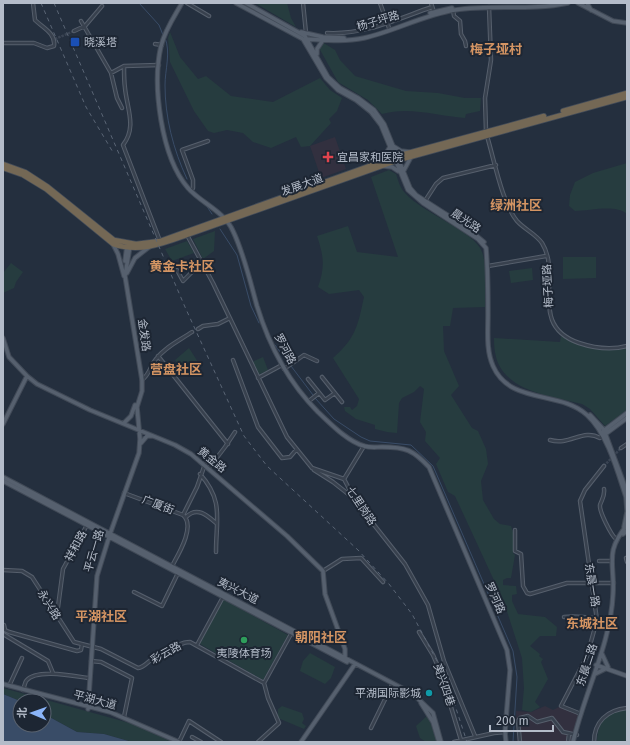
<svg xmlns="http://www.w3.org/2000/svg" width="630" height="745" viewBox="0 0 630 745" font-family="'Fira Sans','Noto Sans SC',sans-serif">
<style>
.medical{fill:#32303f}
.green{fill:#263c3f}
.water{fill:#394c67}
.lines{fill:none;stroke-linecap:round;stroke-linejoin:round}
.stream{stroke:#394c67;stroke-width:1}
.minor-tunnel{stroke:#3a4453;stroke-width:2.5;stroke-dasharray:2.5 1;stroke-linecap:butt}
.minor-casing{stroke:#565f6c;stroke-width:4.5}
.major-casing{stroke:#414a57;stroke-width:5.5}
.highway-casing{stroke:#434c59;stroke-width:6}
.minor{stroke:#38414e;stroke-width:2.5}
.major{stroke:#56606e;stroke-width:3.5}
.highway{stroke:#746855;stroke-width:4.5}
.rail{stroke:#5a6575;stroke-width:1;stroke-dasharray:4 4;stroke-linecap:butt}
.transit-dot{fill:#1a4fb4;stroke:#1d2633;stroke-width:1.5}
.health-dot{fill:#e0444e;stroke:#1d2633;stroke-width:1.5}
.leisure-dot{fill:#2e9e5b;stroke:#1d2633;stroke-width:1.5}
.culture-dot{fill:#0f9aa8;stroke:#1d2633;stroke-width:1.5}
.labels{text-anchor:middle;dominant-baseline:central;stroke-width:4;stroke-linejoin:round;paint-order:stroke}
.street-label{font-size:11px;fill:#b4bcc9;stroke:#1d2633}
.poi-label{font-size:11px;fill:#b4bcc9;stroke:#1d2633;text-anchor:start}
.quarter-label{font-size:13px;font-weight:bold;fill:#d59563;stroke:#1d2633}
</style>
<rect width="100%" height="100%" fill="#242f3e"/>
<path class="medical" d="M 335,137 L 346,169 L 321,178 L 310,146 Z
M 545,706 L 553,710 L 559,707 L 579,715 L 571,742 L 517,742 L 516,711 L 531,712 Z"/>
<path class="green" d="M 255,3 L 287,3 L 291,18 L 296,27 Z
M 170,32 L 180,57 L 198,79 L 206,76 L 231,96 L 273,102 L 320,78 L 330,90 L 342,98 L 337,111 L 329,119 L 331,123 L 310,146 L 301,147 L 296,137 L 271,148 L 253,142 L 243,133 L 227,130 L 214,133 L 208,131 L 194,111 L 170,62 L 168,38 Z
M 322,42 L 335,50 L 340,60 L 355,76 L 406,91 L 438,93 L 465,98 L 481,98 L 480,111 L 466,114 L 465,118 C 438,116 409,106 382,114 L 368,100 L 338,82 L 319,48 Z
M 627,163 L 627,214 C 615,204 590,211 575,211 L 569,206 L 570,195 L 575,182 L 593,173 Z
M 389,170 L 396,174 C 398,180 400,188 405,193 C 422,213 475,231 482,252 C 488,268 485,290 485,307 L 453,308 L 450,326 L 443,326 L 444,351 L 459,386 L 451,395 L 472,428 L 478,431 L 486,449 L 488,464 L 481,481 L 483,500 L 494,519 L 500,524 L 511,526 L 513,532 L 513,553 L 515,555 L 511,578 L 507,578 L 503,580 L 503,585 L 516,586 L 517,594 L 512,595 L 512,601 L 518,614 L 545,617 L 557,627 L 556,636 L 540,636 L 530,646 L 540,654 L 539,656 L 543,659 L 541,662 L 548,679 L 535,702 L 540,707 L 531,712 L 522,710 L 524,688 L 522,658 L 504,602 L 455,496 L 448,492 L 436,464 L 440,458 L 425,441 L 426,432 L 420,422 L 424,389 L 420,386 L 414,392 L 402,398 L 399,403 L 397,433 L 387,432 L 375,429 L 375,425 L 356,419 L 345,411 L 344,407 L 350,407 L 352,410 L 357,406 L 359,399 L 333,358 C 356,338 358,325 364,297 L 359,290 L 329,294 L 318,287 C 325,267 324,257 317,236 L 348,226 L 357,252 L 398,257 L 371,177 Z
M 215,231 L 214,251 L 203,259 L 193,239 Z
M 187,241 L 194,253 L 172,261 L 165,249 Z
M 563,257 L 596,257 L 596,278 L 563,279 Z
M 11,263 L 23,272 L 16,282 L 14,288 L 3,293 L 3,273 Z
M 532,268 L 533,280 L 511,283 L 509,271 Z
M 561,336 C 582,348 603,352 627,347 L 627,410 L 605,426 L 590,409 L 582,404 C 556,397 513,393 499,365 C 495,357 494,347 494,338 L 560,342 Z
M 189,348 L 198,362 L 181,369 L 175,360 Z
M 263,357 L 268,370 L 258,375 L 252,362 Z
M 223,599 L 288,635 L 263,680 L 200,644 Z
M 310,653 L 335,667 L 331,678 L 325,684 L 300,671 L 303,661 Z
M 3,688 L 133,724 L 172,742 L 132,742 L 104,734 L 77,732 L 44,714 L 44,701 L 20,701 L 3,694 Z
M 282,706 L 302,713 L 304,719 L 302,723 L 306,726 L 304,729 L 278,718 L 278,709 Z
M 622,707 L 627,712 L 627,742 L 597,742 C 598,721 605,717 622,707 Z
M 428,715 L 437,742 L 426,742 L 420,738 L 416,726 Z"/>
<path class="water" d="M 3,694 L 20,701 L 20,725 L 44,725 L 44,714 L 77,732 L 104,734 L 132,742 L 3,742 Z"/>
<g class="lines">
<path class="stream" d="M 139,3 L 159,25 L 163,35
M 165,38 C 171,52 165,70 165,85 C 165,117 173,149 187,179
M 206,205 L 212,214
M 220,229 L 237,255 L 251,306 L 259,323
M 275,345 L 289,364
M 291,366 L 313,395
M 315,398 L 334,419 L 361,437 L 370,441 L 411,445 L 433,466 L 513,651 L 517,677 L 513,742"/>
<path class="minor-tunnel" d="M 55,39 L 74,31
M 604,466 L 621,448"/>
<defs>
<path id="minor" d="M 187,3 L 209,16
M 303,3 L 306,33
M 380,3 L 389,28
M 431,3 L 434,12
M 453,10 L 454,16 L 460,21 L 461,34 L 465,41 L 466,46
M 81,21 L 111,73 L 117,98 L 122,108
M 74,31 L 85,26 L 102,6
M 327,33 C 365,35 397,19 432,7
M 3,43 L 34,43 L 47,48 L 54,46 C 56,33 42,27 35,20 L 33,3
M 155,44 L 162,45
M 124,66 C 124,73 124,81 125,88 C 127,109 137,127 123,145 L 160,241
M 111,73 L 124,66 L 159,65
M 486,131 L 485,98 L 491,60 L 489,7
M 487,136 C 494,159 502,203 517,221 C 524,229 536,234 542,243 C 563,277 527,325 579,343 C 594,348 612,350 627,346
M 191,191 L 193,188 L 193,180 L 182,150 L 208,141
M 425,201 L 436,184 L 443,178 L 496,165
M 187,235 L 213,283 L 287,437 L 312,468 L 344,479 L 356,502 L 405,564 L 428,605 L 444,661 L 475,736
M 488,266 L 546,256
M 177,270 L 183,281 L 202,262
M 198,329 L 203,326 L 218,324 L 230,318
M 158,356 L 228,444
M 233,360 L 258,427 L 282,458 L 290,457 L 296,450
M 284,369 L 304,355 L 317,361
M 322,377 L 342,402
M 258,378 L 282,365
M 308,379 L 325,400 L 335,393
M 142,380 C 150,374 150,366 156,359 C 165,347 180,340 192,332
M 309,401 L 319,393
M 550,440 C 570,446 583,428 600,438 L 602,436
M 621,448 L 627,444
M 209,468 L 225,447 L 235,432
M 314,470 L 333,482 L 352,497
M 200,474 C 224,501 216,519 216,552
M 344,479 L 364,446
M 604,489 C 605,496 602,499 600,505 C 599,511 611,535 616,539
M 124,493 L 183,515 C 196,526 178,555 172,566
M 183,515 L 197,487 L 205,464
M 186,517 C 197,506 207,515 216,523
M 515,530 L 515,551 L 521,554 L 523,586 L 527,593 L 530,594 L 567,583 L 614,583
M 626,558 L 627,562
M 599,561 L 612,561
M 3,570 L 22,571 L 32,577 L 74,642 L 101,649 L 138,668 C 145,667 148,661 154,658 C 165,653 178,642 190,642 L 264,683
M 323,571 L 342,559 L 361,558 L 383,582
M 134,592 L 162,606 L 178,573
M 53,610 L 58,607 L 63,569 L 87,525
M 564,617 C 580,615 596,619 611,620
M 4,625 L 5,630 L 9,632 L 77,651 L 81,650 L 82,644
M 419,632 L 433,655 L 440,671 L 461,740
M 3,634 L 48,661 L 53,673
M 197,645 L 223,597
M 91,661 L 101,662 L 132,678 L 124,717
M 9,686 L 22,658
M 23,690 C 24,687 25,683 26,681 C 36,668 74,676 88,678
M 581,714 L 561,706 L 587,656 L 597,620 L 580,501 L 585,490 L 604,466
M 371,728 L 392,685
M 192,737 L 201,742
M 179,742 L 189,721 L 221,742
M 258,742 L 279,723 L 268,698 L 264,683 L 291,634
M 454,742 L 494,733 L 506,732
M 520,742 L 518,721 L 520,718 L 528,716 L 537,722 L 552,718 L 563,732 L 577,735
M 568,742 L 569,734
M 594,742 C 594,722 607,710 627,708"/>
<path id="major" d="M 182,3 C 174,17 165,30 161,46 C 152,85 161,157 188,188 C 201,203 224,211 233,231 C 244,254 250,281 257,306 C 269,345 289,383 318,412 C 331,424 347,441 364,446 C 370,448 376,447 382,447 C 406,447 413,450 429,467 L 507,650 L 510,670 L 505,732 L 506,742
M 236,3 L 303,39 L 326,78 L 338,90 L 356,100 L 371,112 L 381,125 L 408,190 L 423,203 L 478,239 L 486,248 C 488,270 488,292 488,315 C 488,332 486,350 493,366 C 510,405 560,390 587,415 C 608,434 618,473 627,500
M 246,3 L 305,36 L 328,77 L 340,88 L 358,98 L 374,110 L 384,124 L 410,188 L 416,195 L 466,227 L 484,242
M 578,3 L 613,21 L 627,23
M 587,3 L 591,10
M 430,13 L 452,8
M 301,32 L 323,37 L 344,38
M 306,39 C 325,40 345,42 364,38 C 395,31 423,15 455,10 C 492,4 530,11 568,3
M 317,54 L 317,49 L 323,40
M 393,146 L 401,151 L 409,152
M 381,162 L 390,147
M 384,166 L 392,167 L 398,171
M 403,172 L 411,157
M 113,244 L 118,254 L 124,276
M 125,261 L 127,245
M 127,273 L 135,258 L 149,247
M 3,338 L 9,357 L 27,376 L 37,384 L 90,410 L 175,445 L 191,454 L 287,536 L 323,571 L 325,594 L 345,649 L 345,659
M 590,415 L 604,430 L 627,492
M 124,423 L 131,416 L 135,405
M 3,424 L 27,376
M 602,432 L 627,413
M 604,435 L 627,418
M 141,443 L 147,436 L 153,436
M 3,477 L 413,694 L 433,713 L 441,742
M 3,481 L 347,662
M 626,497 L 627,510
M 624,527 L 627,512
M 623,534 L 627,531
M 602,654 L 608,667
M 596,665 L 627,676
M 595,674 L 605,669
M 3,684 L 110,712 L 179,742
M 421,703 L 433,722 L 439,742
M 88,709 L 97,576 L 110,534 L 139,453 L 140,439 L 137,407 L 142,391 L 142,380 L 125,276 L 130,246
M 301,742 L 355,664
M 573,742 C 584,694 611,643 613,594 C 615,563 604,553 627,525"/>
<path id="highway" d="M 563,111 L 627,93
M 3,164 L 25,172 L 48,187 L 114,240 L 136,244 L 160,241 L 397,156 L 544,116
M 3,168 L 23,175 L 46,189 L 113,244 C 139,253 162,244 187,235 L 399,160 L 627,97"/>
</defs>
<use href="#minor" class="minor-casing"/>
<use href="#major" class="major-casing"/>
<use href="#highway" class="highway-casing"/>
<use href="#minor" class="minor"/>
<use href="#major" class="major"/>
<use href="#highway" class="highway"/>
<path class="rail" d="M 41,3 L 86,107 L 114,154
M 54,3 L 185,307 L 244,436 L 267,466 L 358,550 L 389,584 L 412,614 L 446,678 L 467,742"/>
</g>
<rect class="transit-dot" x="70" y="37" width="10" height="10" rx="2"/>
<path class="health-dot" d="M326 151h4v4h4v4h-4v4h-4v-4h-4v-4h4z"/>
<circle class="leisure-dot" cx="244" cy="640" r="4"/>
<circle class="culture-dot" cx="429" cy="693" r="4"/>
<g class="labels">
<g class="street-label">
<text transform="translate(378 21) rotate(-17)">杨子坪路</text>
<text transform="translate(302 185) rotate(-20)">发展大道</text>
<text transform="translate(466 221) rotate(34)">晨光路</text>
<text transform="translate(548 286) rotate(-93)">梅子垭路</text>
<text transform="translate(144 335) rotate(82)">金发路</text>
<text transform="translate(285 349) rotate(62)">罗河路</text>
<text transform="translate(212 460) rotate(39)">黄金路</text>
<text transform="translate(158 505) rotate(21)">广厦街</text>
<text transform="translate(361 506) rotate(56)">七里岗路</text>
<text transform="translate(76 546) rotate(-62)">祥和路</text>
<text transform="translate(94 551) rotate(-74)">平云一路</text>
<text transform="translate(592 585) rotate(81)">东晨一路</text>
<text transform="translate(238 591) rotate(27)">夷兴大道</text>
<text transform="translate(495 598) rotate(66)">罗河路</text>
<text transform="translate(49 605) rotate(58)">永兴路</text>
<text transform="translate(166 653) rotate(-29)">彩云路</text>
<text transform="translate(587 665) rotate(-72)">东晨二路</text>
<text transform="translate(444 685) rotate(71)">夷兴四巷</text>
<text transform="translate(95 700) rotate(15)">平湖大道</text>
</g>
<g class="poi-label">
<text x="84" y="42">晓溪塔</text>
<text x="337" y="157">宜昌家和医院</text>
<text x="244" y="653" text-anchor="middle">夷陵体育场</text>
<text x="421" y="693" text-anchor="end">平湖国际影城</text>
</g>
<g class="quarter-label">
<text x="496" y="49">梅子垭村</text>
<text x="516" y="205">绿洲社区</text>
<text x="182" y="266">黄金卡社区</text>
<text x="176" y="369">营盘社区</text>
<text x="101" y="616">平湖社区</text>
<text x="592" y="623">东城社区</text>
<text x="321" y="637">朝阳社区</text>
</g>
</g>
<rect width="630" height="745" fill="none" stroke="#b4bcc9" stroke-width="8"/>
<g transform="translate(32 713) rotate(272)"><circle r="19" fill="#1d2633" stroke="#59626f"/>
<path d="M0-3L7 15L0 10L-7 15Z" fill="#8ab4f8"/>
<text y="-6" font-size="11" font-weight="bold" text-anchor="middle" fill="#b4bcc9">北</text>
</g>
<path d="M490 725v6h63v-6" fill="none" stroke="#b4bcc9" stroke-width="2"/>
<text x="496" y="725" font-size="12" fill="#b4bcc9" stroke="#1d2633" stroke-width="3" paint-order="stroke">200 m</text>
</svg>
